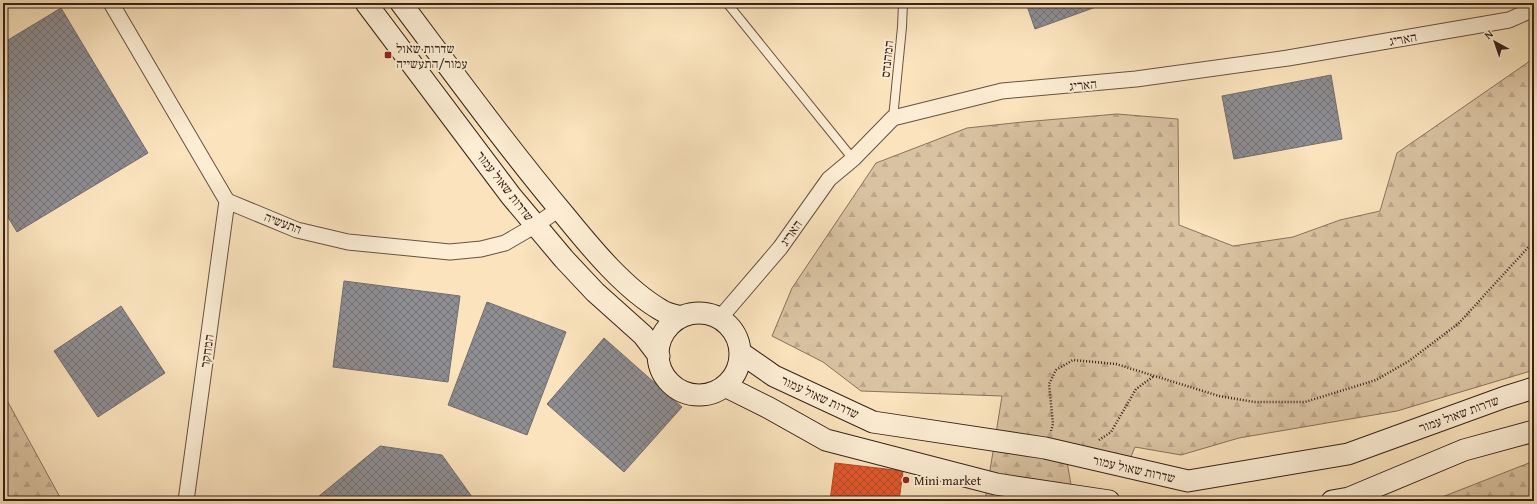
<svg xmlns="http://www.w3.org/2000/svg" width="1537" height="504" viewBox="0 0 1537 504" font-family="'Gentium Book Plus','Frank Ruhl Libre',serif">
<style>
.forest{fill:url(#forest-firs);stroke:#88725c}
.shops{fill:url(#shops-cross-hatch);stroke:#b04727}
.industry{fill:url(#industry-cross-hatch);stroke:#746d6d}
.lines{fill:none;stroke-linecap:round;stroke-linejoin:round}
.lane-casing{stroke:#685241;stroke-width:10}
.street-casing{stroke:#685241;stroke-width:17}
.secondary-casing{stroke:#382218;stroke-width:23}
.path{stroke:#382218;stroke-width:2.5;stroke-dasharray:1 2;stroke-linecap:butt}
.lane{stroke:#fcedd4;stroke-width:8}
.street{stroke:#fcedd4;stroke-width:15}
.secondary{stroke:#fcedd4;stroke-width:21}
.poi-dot{fill:#8f2418;stroke:#fcedd4;stroke-width:1.5}
.labels{text-anchor:middle;dominant-baseline:central;stroke-width:4;stroke-linejoin:round;paint-order:stroke}
.street-label{font-size:13px;fill:#382218;stroke:#fcedd4}
.poi-label{font-size:13px;fill:#382218;stroke:#fcedd4;text-anchor:start}
</style>
<defs>
<pattern id="forest-firs" width="22" height="20" patternUnits="userSpaceOnUse"><rect width="22" height="20" fill="#d9c2a1"/><path d="M5 1l3.5 6h-7zM16 11l3.5 6h-7z" fill="#bba68a"/></pattern>
<pattern id="shops-cross-hatch" width="8" height="8" patternUnits="userSpaceOnUse"><rect width="8" height="8" fill="#e4572e"/><path d="M0 0l8 8M0 8l8-8" fill="none" stroke="#ba4826"/></pattern>
<pattern id="industry-cross-hatch" width="8" height="8" patternUnits="userSpaceOnUse"><rect width="8" height="8" fill="#8d8d92"/><path d="M0 0l8 8M0 8l8-8" fill="none" stroke="#747376"/></pattern>
</defs>
<rect width="100%" height="100%" fill="#fae3bd"/>
<filter id="stains"><feTurbulence type="fractalNoise" baseFrequency=".005" numOctaves="4"/><feColorMatrix values="0 0 0 0 .2 0 0 0 0 .09 0 0 0 0 .02 0 0 0 .5 -.17"/></filter>
<radialGradient id="worn" r=".72"><stop offset=".6" stop-color="#630" stop-opacity="0"/><stop offset="1" stop-color="#630" stop-opacity=".3"/></radialGradient>
<path class="forest" d="M 1534,57 L 1534,370 L 1397,411 L 1239,438 L 1181,455 L 1135,447 L 1130,459 L 1067,462 L 1072,490 L 1071,501 L 985,501 L 1002,396 L 861,391 L 823,362 L 772,336 L 792,288 L 876,163 L 967,128 L 1023,122 L 1117,114 L 1178,119 L 1179,225 L 1233,246 L 1293,237 L 1340,220 L 1380,211 L 1397,153 L 1527,63 Z
M 3,393 L 62,501 L 3,501 Z
M 1534,461 L 1534,501 L 1432,501 Z"/>
<path class="shops" d="M 835,463 L 903,471 L 899,501 L 830,501 Z"/>
<path class="industry" d="M 1026,3 L 1107,3 L 1035,29 Z
M 61,8 L 148,153 L 17,232 L 3,209 L 3,43 Z
M 1331,75 L 1342,139 L 1234,159 L 1222,96 Z
M 344,281 L 460,296 L 448,382 L 333,367 Z
M 487,302 L 566,332 L 527,435 L 448,405 Z
M 121,306 L 165,373 L 98,417 L 54,351 Z
M 604,338 L 682,407 L 624,472 L 547,404 Z
M 380,446 L 442,455 L 475,501 L 313,501 Z"/>
<g class="lines">
<defs>
<path id="lane" d="M 727,3 L 853,159
M 893,118 L 902,27 L 903,3"/>
<path id="street" d="M 111,3 L 227,201 L 297,230 L 348,242 L 450,252 L 481,249 L 505,243 L 536,225 L 559,209
M 720,318 L 780,248 L 829,179 L 853,159 L 893,118 L 1002,91 L 1136,79 L 1288,58 L 1509,20 L 1534,9
M 186,501 L 227,201"/>
<path id="secondary" d="M 366,3 L 511,196 L 564,259 L 595,292 L 643,335 L 659,356
M 401,3 C 455,75 508,148 566,217 C 592,249 625,289 661,310 C 667,314 675,315 681,317
M658 354a41 41 0 1 1 82 0a41 41 0 1 1-82 0Z
M 741,353 L 774,376 L 873,422 L 1045,448 L 1188,481 L 1348,454 L 1505,397 L 1534,388
M 725,386 L 769,408 L 826,440 L 996,484 L 1109,501
M 1332,501 L 1349,498 L 1464,450 L 1534,431"/>
</defs>
<use href="#lane" class="lane-casing"/>
<use href="#street" class="street-casing"/>
<use href="#secondary" class="secondary-casing"/>
<path class="path" d="M 1051,431 L 1053,424 L 1049,384 L 1056,370 L 1073,360 L 1116,364 L 1219,396 L 1254,402 L 1305,402 L 1376,380 L 1409,361 L 1459,323 L 1534,241
M 1099,440 L 1111,432 L 1136,389 L 1154,376"/>
<use href="#lane" class="lane"/>
<use href="#street" class="street"/>
<use href="#secondary" class="secondary"/>
</g>
<g class="poi-dot">
<rect x="384" y="51" width="8" height="8" rx="2"/>
<circle cx="906" cy="480" r="4"/>
</g>
<g class="labels">
<g class="street-label">
<text transform="translate(1403 39) rotate(-10)">האריג</text>
<text transform="translate(887 59) rotate(-84)">המהנדס</text>
<text transform="translate(1083 85) rotate(-5)">האריג</text>
<text transform="translate(505 186) rotate(52)">שדרות שאול עמור</text>
<text transform="translate(283 223) rotate(21)">התעשיה</text>
<text transform="translate(791 233) rotate(-55)">האריג</text>
<text transform="translate(207 351) rotate(-82)">המחקר</text>
<text transform="translate(820 397) rotate(25)">שדרות שאול עמור</text>
<text transform="translate(1459 414) rotate(-20)">שדרות שאול עמור</text>
<text transform="translate(1134 469) rotate(13)">שדרות שאול עמור</text>
</g>
<g class="poi-label">
<text x="396" y="48">שדרות שאול<tspan x="396" dy="15">עמור/התעשייה</tspan></text>
<text x="914" y="480">Mini market</text>
</g>
</g>
<rect width="1537" height="504" fill="none" stroke="#fae3bd" stroke-width="16"/>
<rect x="4" y="4" width="1529" height="496" fill="none" stroke="#382218" stroke-width="2"/>
<rect x="8" y="8" width="1521" height="488" fill="none" stroke="#382218"/>
<g transform="translate(1495 42) rotate(320)" stroke="#fcedd4" stroke-width="3" paint-order="stroke">
<path d="M0-3L7 15L0 10L-7 15Z" fill="#382218"/>
<text y="-6" font-size="11" font-weight="bold" text-anchor="middle" fill="#382218">N</text>
</g>
<rect width="100%" height="100%" filter="url(#stains)"/>
<rect width="100%" height="100%" fill="url(#worn)"/>
</svg>
